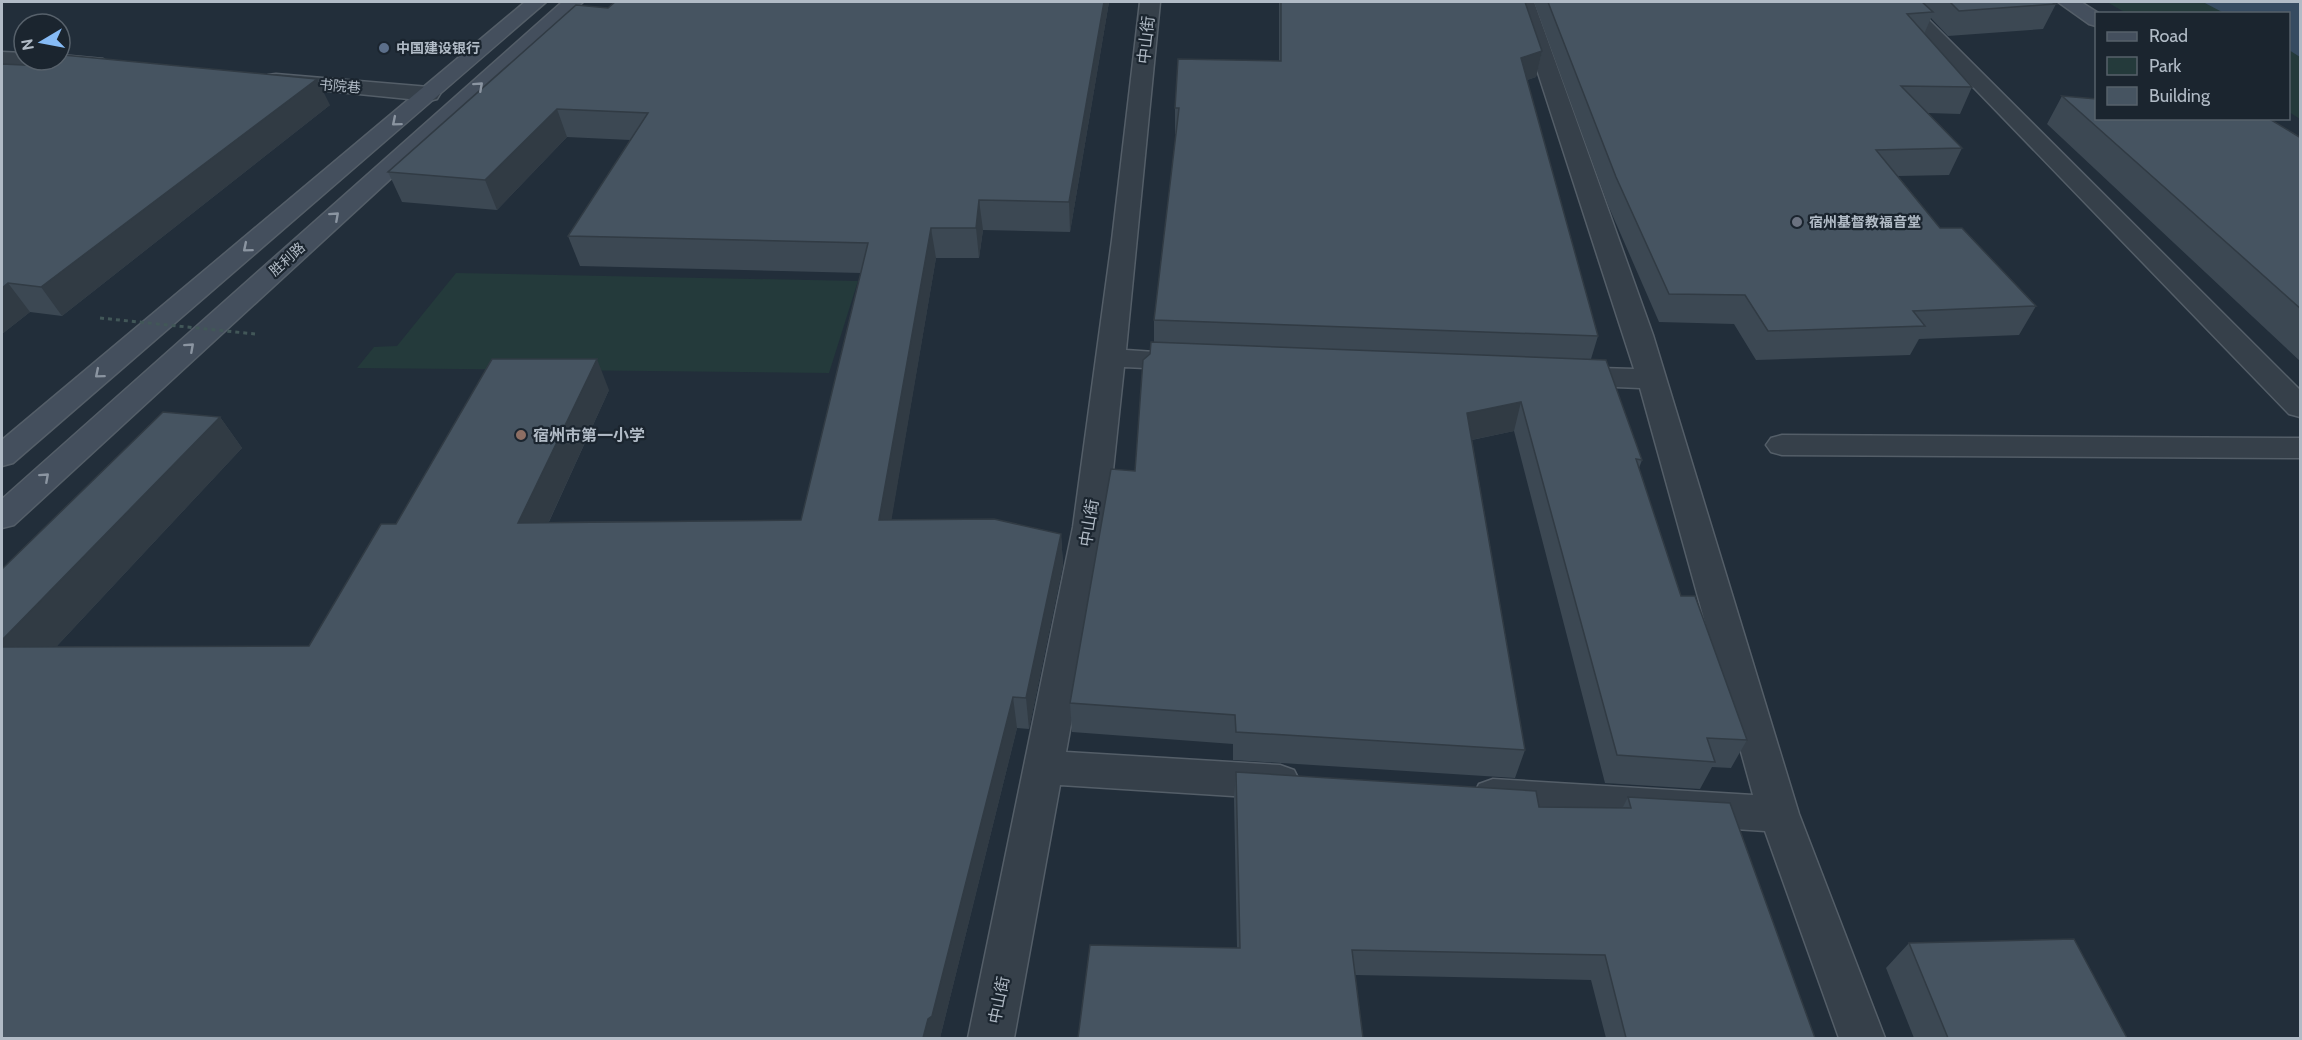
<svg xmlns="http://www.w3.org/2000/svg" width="2302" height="1040" viewBox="0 0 2302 1040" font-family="Cabin,'Noto Sans SC',sans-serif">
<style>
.green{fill:#243a3b}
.water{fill:#364b61}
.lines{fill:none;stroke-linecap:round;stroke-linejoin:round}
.street-casing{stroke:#545e68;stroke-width:3}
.secondary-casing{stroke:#545e68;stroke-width:3}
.street{fill:#36404a;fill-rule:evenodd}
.secondary{fill:#444f5d;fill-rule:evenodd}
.path-bridge{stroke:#425758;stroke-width:3;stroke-dasharray:4 4;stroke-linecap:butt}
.wall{fill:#3c4853}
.shaded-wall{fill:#313b44}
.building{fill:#465461;stroke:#313b44;stroke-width:1.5}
.oneway{stroke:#8b95a1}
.service-dot{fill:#5c6f8a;stroke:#1b252f;stroke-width:2}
.worship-dot{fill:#6b7280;stroke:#1b252f;stroke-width:2}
.education-dot{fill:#8d6e63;stroke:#1b252f;stroke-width:2}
.labels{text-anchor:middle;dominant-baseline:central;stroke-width:4.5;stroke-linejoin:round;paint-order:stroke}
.far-poi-label{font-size:14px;font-weight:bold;fill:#b1bbc6;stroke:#1b252f;text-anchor:start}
.far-street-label{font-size:14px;fill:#b1bbc6;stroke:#1b252f}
.street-label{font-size:16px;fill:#b1bbc6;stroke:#1b252f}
.poi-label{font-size:16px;font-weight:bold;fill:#b1bbc6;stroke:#1b252f;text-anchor:start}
</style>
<rect width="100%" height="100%" fill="#222e3a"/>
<path class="green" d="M 2107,2 L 2217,2 L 2238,13 L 2126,13 Z
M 2288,42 L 2300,49 L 2300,119 L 2289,112 Z
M 456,273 L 858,281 L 829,373 L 357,368 L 374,347 L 397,346 Z"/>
<path class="water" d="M 2203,2 L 2300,2 L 2300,57 L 2289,50 L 2288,14 L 2224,13 Z"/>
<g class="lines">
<defs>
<path id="street" d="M 1140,2 L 1160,2 L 1126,350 L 1198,355 L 1202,361 L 1198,367 L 1188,370 L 1124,367 L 1107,527 L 1066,752 L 1280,765 L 1294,770 L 1300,782 L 1294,794 L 1280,799 L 1060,785 L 1014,1038 L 968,1038 L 1073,527 L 1112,240 Z
M 1515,2 L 1534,2 L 1653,335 L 1799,814 L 1885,1038 L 1839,1038 L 1765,831 L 1493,813 L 1479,808 L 1473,796 L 1479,784 L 1493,779 L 1753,795 L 1640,388 L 1567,385 L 1557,382 L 1552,376 L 1557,370 L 1567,367 L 1634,369 Z
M 1891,2 L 1911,2 L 2300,390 L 2300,417 L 2289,414 Z
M 2,52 L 24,53 L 24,60 L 60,60 L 60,55 L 103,59 L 107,63 L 103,67 L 96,69 L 2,64 Z
M 276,74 L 429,87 L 437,89 L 440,94 L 437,99 L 429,101 L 268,85 L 265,80 L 268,75 Z
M 1782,435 L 2300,438 L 2300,458 L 1782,455 L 1771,452 L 1766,445 L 1771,438 Z"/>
<path id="secondary" d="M 525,2 L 546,2 L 13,463 L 2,466 L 2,440 Z
M 562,2 L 583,2 L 14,525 L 2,528 L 2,499 Z
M 2058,2 L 2081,2 L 2100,14 L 2096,14 L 2096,26 L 2089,24 Z"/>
</defs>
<use href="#street" class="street-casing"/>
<use href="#secondary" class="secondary-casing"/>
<use href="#street" class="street"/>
<use href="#secondary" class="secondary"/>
<path class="path-bridge" d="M 100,318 L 255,334"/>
</g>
<path class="wall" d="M 615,2 L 1109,2 L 1070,232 L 983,230 L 979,258 L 936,258 L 891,520 L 1061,534 L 1063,565 L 1029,729 L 1017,728 L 940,1038 L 2,1038 L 2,569 L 220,417 L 242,448 L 56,647 L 309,646 L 396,524 L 609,390 L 549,522 L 801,520 L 861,273 L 580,266 L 568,236 L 630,140 L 567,137 L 497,210 L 402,202 L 388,172 L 608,8 Z
M 1279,2 L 1525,2 L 1542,51 L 1536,77 L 1527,80 L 1598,336 L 1591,359 L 1642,460 L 1639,468 L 1681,596 L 1747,740 L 1731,768 L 1712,767 L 1700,789 L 1605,783 L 1514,431 L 1472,440 L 1525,750 L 1515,778 L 1233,760 L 1233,744 L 1072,732 L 1070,703 L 1135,471 L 1150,354 L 1154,342 L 1154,320 L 1176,134 L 1175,134 L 1175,108 L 1279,61 Z
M 1534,2 L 2052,2 L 2056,4 L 2043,29 L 1948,36 L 1931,18 L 1924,34 L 1972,87 L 1960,114 L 1928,113 L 1962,148 L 1949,175 L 1898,176 L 1940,228 L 2036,306 L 2019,335 L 1919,339 L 1910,355 L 1756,360 L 1734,324 L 1659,322 L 1608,205 Z
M 2,64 L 330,105 L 62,316 L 30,312 L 2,334 Z
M 2062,96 L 2301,138 L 2301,362 L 2047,124 Z
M 1236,772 L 1539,807 L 1623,807 L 1628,797 L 1815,1038 L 1606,1038 L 1591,980 L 1355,975 L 1237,948 L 1234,799 Z
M 1909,943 L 2127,1038 L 1914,1038 L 1886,968 Z"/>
<path class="shaded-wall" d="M 1104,2 L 1109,2 L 1070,232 L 1069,202 Z
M 1542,51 L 1536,77 L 1515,84 L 1521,58 Z
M 317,79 L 330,105 L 62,316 L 41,287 Z
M 557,109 L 567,137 L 497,210 L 485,180 Z
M 979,200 L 983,230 L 979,258 L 976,228 Z
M 931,228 L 936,258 L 886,552 L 879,520 Z
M 8,283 L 30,312 L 2,334 L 2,288 Z
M 597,359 L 609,390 L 534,554 L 518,523 Z
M 1521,402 L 1514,431 L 1461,442 L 1467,413 Z
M 220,417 L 242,448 L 26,679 L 2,654 L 2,640 Z
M 1061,534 L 1063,565 L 1029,729 L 1026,698 Z
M 1013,697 L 1017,728 L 940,1038 L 923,1038 Z"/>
<path class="building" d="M 615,2 L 1104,2 L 1069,202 L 979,200 L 976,228 L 931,228 L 879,520 L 994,519 L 1061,534 L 1026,698 L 1013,697 L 932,1016 L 928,1019 L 923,1038 L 2,1038 L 2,647 L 309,646 L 381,524 L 396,524 L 492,359 L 597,359 L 518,523 L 801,520 L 868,243 L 568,236 L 648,113 L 557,109 L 485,180 L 388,172 L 576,5 L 608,8 Z
M 1281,2 L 1525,2 L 1542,51 L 1521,58 L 1598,336 L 1154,320 L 1179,108 L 1175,108 L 1178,59 L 1281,61 Z
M 1548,2 L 1922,2 L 1933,12 L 1907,14 L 1972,87 L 1901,86 L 1962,148 L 1876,150 L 1940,228 L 1962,228 L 2036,306 L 1913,311 L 1925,326 L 1768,331 L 1745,295 L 1669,294 L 1616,177 Z
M 1950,2 L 2052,2 L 2056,4 L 1959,11 Z
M 63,55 L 317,79 L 41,287 L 8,283 L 2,288 L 2,64 L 44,66 L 54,60 L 60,60 L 60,57 Z
M 2062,96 L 2097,99 L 2097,118 L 2268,118 L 2301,138 L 2301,309 Z
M 1151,342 L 1606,360 L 1642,460 L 1636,459 L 1681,596 L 1695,596 L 1747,740 L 1707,738 L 1715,762 L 1617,755 L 1521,402 L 1467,413 L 1525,750 L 1236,732 L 1235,715 L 1070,703 L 1111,469 L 1135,471 L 1143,360 L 1150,354 Z
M 163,412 L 220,417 L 2,640 L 2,569 Z
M 1236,772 L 1536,791 L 1539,807 L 1631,808 L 1628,797 L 1730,803 L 1815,1038 L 1626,1038 L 1605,955 L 1352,950 L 1363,1038 L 1078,1038 L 1090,945 L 1240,948 Z
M 2074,939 L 2127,1038 L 1948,1038 L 1909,943 Z"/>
<defs><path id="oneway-chevron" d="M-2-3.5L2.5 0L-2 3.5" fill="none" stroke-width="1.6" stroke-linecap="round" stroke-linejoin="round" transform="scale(1.5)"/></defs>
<g class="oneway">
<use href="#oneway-chevron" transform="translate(479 86) rotate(-42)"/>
<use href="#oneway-chevron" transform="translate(396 122) rotate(140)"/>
<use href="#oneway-chevron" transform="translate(335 216) rotate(-42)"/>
<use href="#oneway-chevron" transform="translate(247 248) rotate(140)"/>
<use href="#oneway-chevron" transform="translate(190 347) rotate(-42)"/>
<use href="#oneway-chevron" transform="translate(99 374) rotate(140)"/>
<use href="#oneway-chevron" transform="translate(45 477) rotate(-42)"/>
</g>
<circle class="service-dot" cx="384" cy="48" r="6"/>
<circle class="worship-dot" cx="1797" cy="222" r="6"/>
<circle class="education-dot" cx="521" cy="435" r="6"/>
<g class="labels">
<g class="far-poi-label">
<text x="396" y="48">中国建设银行</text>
<text x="1809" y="222">宿州基督教福音堂</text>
</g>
<g class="far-street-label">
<text transform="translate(340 86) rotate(5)">书院巷</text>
<text transform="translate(287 259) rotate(-42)">胜利路</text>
</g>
<g class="street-label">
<text transform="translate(1146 40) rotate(-84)">中山街</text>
<text transform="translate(1089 523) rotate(-81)">中山街</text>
<text transform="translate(999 1000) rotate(-79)">中山街</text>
</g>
<g class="poi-label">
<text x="533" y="435">宿州市第一小学</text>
</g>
</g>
<rect width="2302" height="1040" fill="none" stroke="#b1bbc6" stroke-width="6"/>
<rect x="2095" y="12" width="195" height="108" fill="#1b252f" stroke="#57616b" stroke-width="1.5"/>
<rect x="2107" y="32" width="30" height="9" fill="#444f5d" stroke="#57616b" stroke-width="1.5"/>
<text x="2149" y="42" font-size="18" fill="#b1bbc6">Road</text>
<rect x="2107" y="57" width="30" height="18" fill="#243a3b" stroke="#57616b" stroke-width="1.5"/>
<text x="2149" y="72" font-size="18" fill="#b1bbc6">Park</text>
<rect x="2107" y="87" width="30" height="18" fill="#465461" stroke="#57616b" stroke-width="1.5"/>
<text x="2149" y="102" font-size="18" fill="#b1bbc6">Building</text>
<g transform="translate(42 42) rotate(260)"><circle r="28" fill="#1b252f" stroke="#57616b" stroke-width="1.5"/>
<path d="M0-4.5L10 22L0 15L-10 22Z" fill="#86bbf6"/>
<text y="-9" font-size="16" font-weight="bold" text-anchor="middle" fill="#b1bbc6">N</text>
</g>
</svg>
